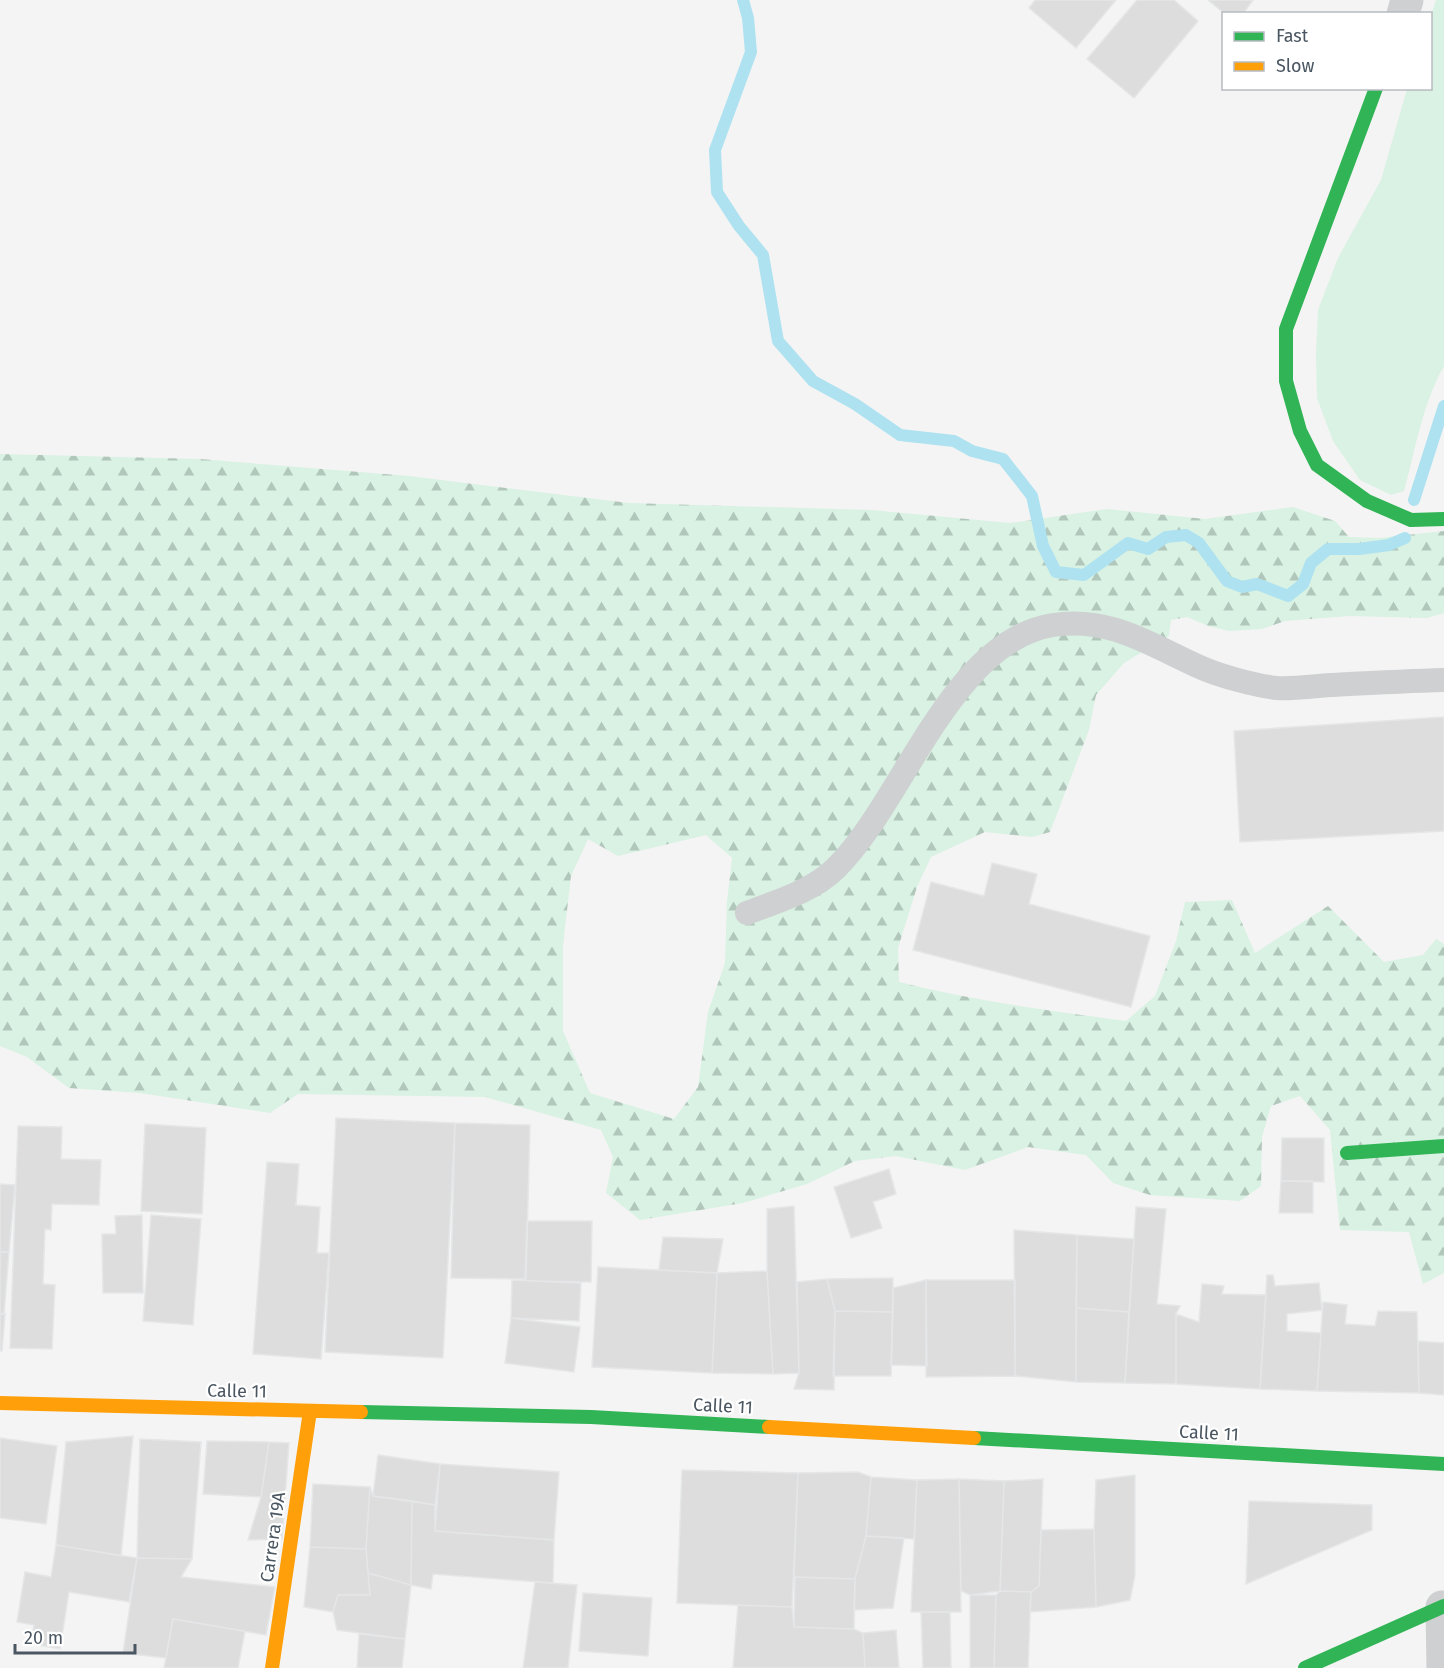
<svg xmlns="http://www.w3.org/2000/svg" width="1444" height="1668" viewBox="0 0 1444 1668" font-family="'Fira Sans',sans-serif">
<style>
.green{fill:#d9f2e3}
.forest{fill:url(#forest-firs);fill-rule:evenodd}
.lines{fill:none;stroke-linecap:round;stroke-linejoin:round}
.stream{stroke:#aee2f0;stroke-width:12}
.building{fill:#ddddde;stroke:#e5e6e7;stroke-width:1.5}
.lane{stroke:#ced0d2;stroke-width:24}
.street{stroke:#ced0d2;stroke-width:33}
.fast{stroke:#30b455;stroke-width:14}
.slow{stroke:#ff9f0a;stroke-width:14}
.labels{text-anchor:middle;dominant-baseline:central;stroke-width:4.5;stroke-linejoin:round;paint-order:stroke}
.street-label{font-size:18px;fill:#4a5661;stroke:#fff}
</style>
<defs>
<pattern id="forest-firs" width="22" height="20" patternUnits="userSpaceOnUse" patternTransform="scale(1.5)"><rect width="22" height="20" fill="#d9f2e3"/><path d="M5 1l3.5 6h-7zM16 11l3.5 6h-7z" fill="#b2c7bb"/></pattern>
</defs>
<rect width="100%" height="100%" fill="#f4f4f4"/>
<path class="green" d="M 1436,0 L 1444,0 L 1444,366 C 1422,405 1416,448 1404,491 L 1391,495 L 1360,480 L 1333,441 L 1317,398 L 1316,354 L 1318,310 L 1338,258 L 1381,180 L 1407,89 L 1430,88 L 1431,15 Z"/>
<path class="forest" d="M 0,454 L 200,459 L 409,476 L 629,503 L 871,510 L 1010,523 L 1107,509 L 1205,519 L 1293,507 L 1335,521 L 1349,537 L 1379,538 L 1444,531 L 1444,613 L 1427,618 L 1349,616 L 1285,621 L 1262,629 L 1229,631 L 1208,626 L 1187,617 L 1171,620 L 1169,636 L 1124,663 L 1096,695 L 1089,730 L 1050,832 L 1032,837 L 985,832 L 931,857 L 917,887 L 898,948 L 899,982 C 974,1001 1050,1011 1126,1021 L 1155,996 L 1176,941 L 1185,902 L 1232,900 L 1255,953 L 1328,906 L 1384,962 L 1423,955 L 1436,939 L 1444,944 L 1444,1273 L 1423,1284 L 1409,1232 L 1340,1230 L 1330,1130 L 1300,1096 L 1271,1106 L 1262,1137 L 1261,1186 L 1240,1201 L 1150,1195 L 1113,1183 L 1086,1155 L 1028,1147 L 965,1170 L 896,1156 L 855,1161 L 807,1184 L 743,1203 L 640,1220 L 606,1193 L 613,1157 L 601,1130 L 485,1097 L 298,1094 L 270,1113 L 140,1093 L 69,1088 L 27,1057 L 0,1046 ZM 706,835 L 732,858 L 727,901 L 725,963 L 708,1012 L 698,1087 L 674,1119 L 590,1093 L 563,1031 L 563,945 L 571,876 L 588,839 L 618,856 Z"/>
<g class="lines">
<path class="stream" d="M 743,0 L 748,18 L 751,52 L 715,150 L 717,192 L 739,226 L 763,255 L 778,341 L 813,381 L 855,404 L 900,435 L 954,441 L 972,451 L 1003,459 L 1032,496 L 1043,546 L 1056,572 L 1084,575 L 1128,543 L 1148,549 L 1166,537 L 1186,535 L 1199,543 L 1227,581 L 1242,587 L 1257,584 L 1288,596 L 1303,584 L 1311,563 L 1328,549 L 1359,549 L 1389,545 L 1405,538
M 1414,500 L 1444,406"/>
</g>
<path class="building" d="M 1035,0 L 1116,0 L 1076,48 L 1029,8 Z
M 1137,0 L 1174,0 L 1198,21 L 1134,98 L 1087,59 Z
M 1208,0 L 1253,0 L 1243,14 L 1225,14 Z
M 1444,717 L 1444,831 L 1240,842 L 1234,731 Z
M 992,863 L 1037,874 L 1029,904 L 1150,936 L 1131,1007 L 913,950 L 931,882 L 984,896 Z
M 336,1118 L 455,1123 L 443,1358 L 325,1352 Z
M 455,1123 L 530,1125 L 526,1279 L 451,1278 Z
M 145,1124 L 206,1128 L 202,1214 L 141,1211 Z
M 18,1126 L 62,1127 L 61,1159 L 101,1160 L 99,1205 L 52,1204 L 51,1230 L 45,1229 L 43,1284 L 55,1285 L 52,1349 L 10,1348 Z
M 1282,1138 L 1324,1138 L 1324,1182 L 1281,1181 Z
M 267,1162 L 299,1164 L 296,1205 L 320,1207 L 317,1253 L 329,1253 L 321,1359 L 253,1354 Z
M 889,1169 L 896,1194 L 873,1202 L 882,1228 L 851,1238 L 834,1187 Z
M 1281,1181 L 1313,1181 L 1313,1213 L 1279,1213 Z
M 0,1184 L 15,1185 L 9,1252 L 0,1252 Z
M 794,1206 L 799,1373 L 773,1374 L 767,1271 L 767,1209 Z
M 1136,1207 L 1166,1209 L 1157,1304 L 1180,1306 L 1176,1314 L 1176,1384 L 1125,1383 Z
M 142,1215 L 143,1293 L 103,1293 L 102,1234 L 116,1234 L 115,1216 Z
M 151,1215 L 201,1219 L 193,1325 L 143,1321 Z
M 527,1221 L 592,1221 L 591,1282 L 525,1281 Z
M 1014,1230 L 1077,1235 L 1076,1382 L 1015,1376 Z
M 1077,1235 L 1134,1239 L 1129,1312 L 1076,1308 Z
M 663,1237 L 723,1239 L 717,1273 L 659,1270 Z
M 0,1252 L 9,1252 L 4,1314 L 0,1313 Z
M 598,1267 L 717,1273 L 712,1373 L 592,1367 Z
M 767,1271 L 773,1374 L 712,1373 L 717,1273 Z
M 1267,1275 L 1273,1275 L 1275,1286 L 1319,1283 L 1322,1310 L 1287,1314 L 1287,1331 L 1321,1333 L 1317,1391 L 1260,1389 Z
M 893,1278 L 893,1312 L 835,1311 L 827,1279 Z
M 827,1279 L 835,1311 L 834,1390 L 794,1389 L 799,1373 L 797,1282 Z
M 512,1280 L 581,1283 L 579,1321 L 511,1318 Z
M 926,1280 L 1015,1280 L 1015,1376 L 926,1377 Z
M 926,1280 L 927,1366 L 891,1365 L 893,1288 Z
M 1202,1284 L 1224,1286 L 1222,1294 L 1266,1295 L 1260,1389 L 1176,1384 L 1176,1314 L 1199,1322 Z
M 1323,1302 L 1347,1305 L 1345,1324 L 1375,1326 L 1378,1311 L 1417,1312 L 1419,1393 L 1317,1391 Z
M 1076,1308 L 1129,1312 L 1125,1383 L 1076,1382 Z
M 835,1311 L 893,1312 L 891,1376 L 833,1376 Z
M 0,1314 L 5,1314 L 2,1351 L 0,1351 Z
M 511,1318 L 580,1327 L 574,1372 L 505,1363 Z
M 1418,1341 L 1444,1343 L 1444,1395 L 1419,1393 Z
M 133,1436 L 121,1556 L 56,1545 L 66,1442 Z
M 0,1438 L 57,1446 L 46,1524 L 0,1518 Z
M 140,1439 L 201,1442 L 192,1559 L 137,1558 Z
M 207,1441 L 269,1442 L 261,1497 L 203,1494 Z
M 269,1442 L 289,1443 L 282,1539 L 248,1540 L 261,1497 Z
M 378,1455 L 440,1464 L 435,1505 L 373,1496 Z
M 440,1464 L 559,1472 L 554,1540 L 435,1531 Z
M 682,1470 L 798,1473 L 792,1607 L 677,1603 Z
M 858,1472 L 871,1477 L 866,1536 L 855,1579 L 794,1577 L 798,1473 Z
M 1135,1475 L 1135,1575 L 1130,1600 L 1096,1607 L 1094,1531 L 1096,1480 Z
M 871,1477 L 917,1480 L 914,1539 L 866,1536 Z
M 959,1479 L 1004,1481 L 1000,1591 L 970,1595 L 961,1591 Z
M 959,1479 L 961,1612 L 911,1612 L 917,1480 Z
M 1043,1479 L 1039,1586 L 1031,1592 L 1000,1591 L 1004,1481 Z
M 313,1484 L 370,1487 L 366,1549 L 310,1547 Z
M 370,1487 L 373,1496 L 412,1501 L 411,1585 L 368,1573 L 366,1549 Z
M 412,1501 L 435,1505 L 435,1531 L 554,1540 L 553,1583 L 433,1574 L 431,1589 L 411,1585 Z
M 1249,1501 L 1372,1505 L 1372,1530 L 1246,1584 Z
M 1094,1529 L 1096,1607 L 1030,1612 L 1031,1592 L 1039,1586 L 1041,1530 Z
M 866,1536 L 904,1538 L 893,1608 L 854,1610 L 855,1579 Z
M 56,1545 L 137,1558 L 129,1602 L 69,1592 L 60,1649 L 31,1644 L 34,1625 L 17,1622 L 25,1572 L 51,1577 Z
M 310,1547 L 366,1549 L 370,1595 L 338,1595 L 333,1612 L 304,1607 Z
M 137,1558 L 192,1559 L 181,1577 L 275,1587 L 266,1635 L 173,1619 L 166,1658 L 123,1653 Z
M 368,1573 L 411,1585 L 405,1639 L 337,1630 L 333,1612 L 338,1595 L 370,1595 Z
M 795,1577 L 855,1579 L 854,1629 L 794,1627 Z
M 535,1582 L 577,1585 L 568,1668 L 523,1668 Z
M 1000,1591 L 1031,1592 L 1028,1668 L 994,1668 L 996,1595 Z
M 583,1593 L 652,1598 L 648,1656 L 579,1651 Z
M 970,1595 L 996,1595 L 994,1668 L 970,1668 Z
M 738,1605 L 792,1607 L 794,1627 L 854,1629 L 863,1633 L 865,1668 L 733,1668 Z
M 921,1612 L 950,1612 L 951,1668 L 923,1668 Z
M 173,1619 L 245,1631 L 238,1668 L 164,1668 Z
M 896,1630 L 899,1668 L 865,1668 L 863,1633 Z
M 359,1634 L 405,1639 L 402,1668 L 357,1668 Z"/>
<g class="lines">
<path class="lane" d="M 747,913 C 777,901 811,892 835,869 C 903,803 951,641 1053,625 C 1111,616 1152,646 1202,668 C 1220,676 1257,686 1277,688 C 1294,689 1313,686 1331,685 C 1369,683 1406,681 1444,680"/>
<path class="street" d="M 1403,14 L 1407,0
M 1442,1607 L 1443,1668"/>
<path class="fast" d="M 1376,88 L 1286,329 L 1286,381 L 1300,431 L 1317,465 L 1367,501 L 1411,520 L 1444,519
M 1347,1153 L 1444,1146
M 361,1412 L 591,1417 L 769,1427
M 974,1438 L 1444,1464
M 1305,1668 L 1444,1606"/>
<path class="slow" d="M 0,1403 L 361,1412
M 769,1427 L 974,1438
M 272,1668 L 310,1411"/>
</g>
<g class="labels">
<g class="street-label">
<text transform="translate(237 1391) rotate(1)">Calle 11</text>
<text transform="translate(723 1406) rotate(3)">Calle 11</text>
<text transform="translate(1209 1433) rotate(3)">Calle 11</text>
<text transform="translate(273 1537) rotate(-82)">Carrera 19A</text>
</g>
</g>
<rect x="1222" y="12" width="210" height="78" fill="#ffffff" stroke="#b7bbc0" stroke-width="1.5"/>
<rect x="1234" y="32" width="30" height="9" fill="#30b455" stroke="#b7bbc0" stroke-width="1.5"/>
<text x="1276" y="42" font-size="18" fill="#4a5661">Fast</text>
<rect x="1234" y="62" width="30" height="9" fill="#ff9f0a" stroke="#b7bbc0" stroke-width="1.5"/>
<text x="1276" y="72" font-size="18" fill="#4a5661">Slow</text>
<path d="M15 1644v9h120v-9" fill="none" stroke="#4a5661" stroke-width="3"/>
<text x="24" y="1644" font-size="18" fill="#4a5661" stroke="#ffffff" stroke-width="4.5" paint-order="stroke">20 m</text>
</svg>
